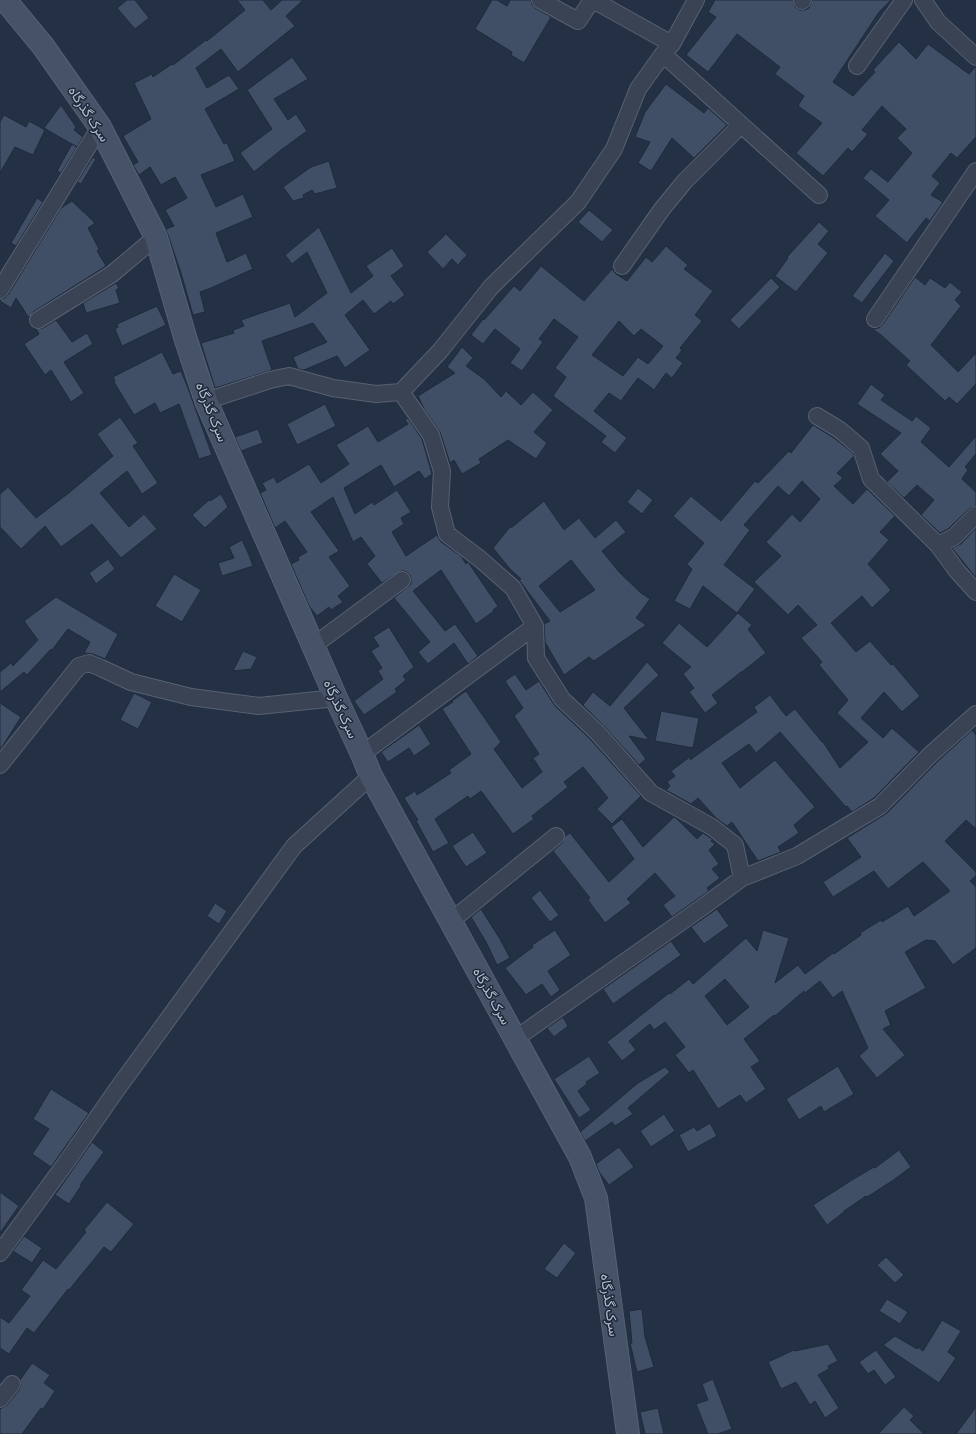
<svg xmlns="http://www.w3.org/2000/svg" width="976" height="1434" viewBox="0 0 976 1434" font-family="'Asap Condensed',Vazirmatn,sans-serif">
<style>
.building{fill:#404e66;stroke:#1f2a3c;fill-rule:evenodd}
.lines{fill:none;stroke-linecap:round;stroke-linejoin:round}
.street-casing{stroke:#576172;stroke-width:18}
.secondary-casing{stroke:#576172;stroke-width:24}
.street{stroke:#394354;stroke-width:16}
.secondary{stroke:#465268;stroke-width:22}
.labels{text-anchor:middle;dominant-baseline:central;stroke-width:3;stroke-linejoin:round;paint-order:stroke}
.street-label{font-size:14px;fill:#b6bfce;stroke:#1d283a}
</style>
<rect width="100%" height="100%" fill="#243145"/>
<path class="building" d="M 127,0 L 135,0 L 149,18 L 135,29 L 117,8 Z
M 237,0 L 263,0 L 271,10 L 282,0 L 303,0 L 286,16 L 295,26 L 238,72 L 221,49 L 196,68 L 207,88 L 229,75 L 239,89 L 205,109 L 224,144 L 227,143 L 235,161 L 201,175 L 216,207 L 243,194 L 253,217 L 216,233 L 227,262 L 246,253 L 253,269 L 211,288 L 200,292 L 205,312 L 193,315 L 181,273 L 166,229 L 174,226 L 165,210 L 187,198 L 175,177 L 161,185 L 150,167 L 139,175 L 133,165 L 138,162 L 123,136 L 151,119 L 134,83 L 152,74 L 153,77 L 172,64 L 173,65 L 206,40 L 207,41 L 245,10 Z
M 492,0 L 497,0 L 507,6 L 510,0 L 531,0 L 532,5 L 535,8 L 551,17 L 524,63 L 511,55 L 512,52 L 475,29 Z
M 715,0 L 793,0 L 795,7 L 800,10 L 805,10 L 809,8 L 812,0 L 891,0 L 879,12 L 833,82 L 853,96 L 875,72 L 873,70 L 899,42 L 916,59 L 928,44 L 969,74 L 976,66 L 976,137 L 957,158 L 951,153 L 932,176 L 940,183 L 931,195 L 943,202 L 930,221 L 926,218 L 907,243 L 875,216 L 889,200 L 863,178 L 871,169 L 888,182 L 912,153 L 897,138 L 906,129 L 882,106 L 862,130 L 868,134 L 852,152 L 848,148 L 823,176 L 796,153 L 822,123 L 798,106 L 804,96 L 775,74 L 780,67 L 737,34 L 708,72 L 686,55 L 716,17 L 708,12 Z
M 292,57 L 308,79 L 274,99 L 288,120 L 296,114 L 307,131 L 281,150 L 254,172 L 240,153 L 272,129 L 247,90 Z
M 666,84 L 704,113 L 708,108 L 727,125 L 694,158 L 672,138 L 651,171 L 638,163 L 650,142 L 635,137 L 645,112 Z
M 61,105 L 76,127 L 74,130 L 83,137 L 77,147 L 44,128 Z
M 4,115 L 26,127 L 29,121 L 45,130 L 33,155 L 15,147 L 0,173 L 0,122 Z
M 72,144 L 77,147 L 61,173 L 57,171 Z
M 93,157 L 96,159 L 81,184 L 77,182 Z
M 329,161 L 337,188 L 315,194 L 312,190 L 303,195 L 304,198 L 293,201 L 283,187 L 311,167 Z
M 37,198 L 43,202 L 16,246 L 11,243 Z
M 72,201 L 95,223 L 88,228 L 99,249 L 97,251 L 106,266 L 33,312 L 29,318 L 16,298 L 11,308 L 0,301 L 0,299 L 5,298 L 8,295 L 61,208 Z
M 589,210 L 613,230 L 602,242 L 578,222 Z
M 819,222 L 829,231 L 818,244 L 828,253 L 796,292 L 775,276 L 788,258 L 787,257 Z
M 319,227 L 351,293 L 373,276 L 366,266 L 392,248 L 404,266 L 391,276 L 405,295 L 393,304 L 391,301 L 374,314 L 363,300 L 345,315 L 370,350 L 345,368 L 337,356 L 304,370 L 298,369 L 293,357 L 327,342 L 313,323 L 262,341 L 272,370 L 215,388 L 201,343 L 234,333 L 233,330 L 244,326 L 241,320 L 290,303 L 295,317 L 327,293 L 307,252 L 292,264 L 285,255 Z
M 446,234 L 467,255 L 458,265 L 452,259 L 443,269 L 427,252 Z
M 666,246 L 688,265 L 684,269 L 713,291 L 695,315 L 702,321 L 680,348 L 682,350 L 676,358 L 683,363 L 672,378 L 666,373 L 654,390 L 638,378 L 621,401 L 609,393 L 594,411 L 627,438 L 615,453 L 601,442 L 606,436 L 553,396 L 566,377 L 555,368 L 578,337 L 554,319 L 539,339 L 543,342 L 522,371 L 510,363 L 520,349 L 495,329 L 483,344 L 471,335 L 483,319 L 484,320 L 514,286 L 520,291 L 541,266 L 584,301 L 612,269 L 616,274 L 627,281 L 646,257 L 652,262 ZM 619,321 L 634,336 L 641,329 L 663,346 L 648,364 L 638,357 L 623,376 L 592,355 Z
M 885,253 L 894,261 L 862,303 L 852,296 Z
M 915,277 L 925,285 L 930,278 L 945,288 L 950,282 L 962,292 L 955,300 L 961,306 L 931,345 L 958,372 L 976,353 L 976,384 L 957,404 L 949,397 L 945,401 L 906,365 L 910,361 L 881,335 L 873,329 L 879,328 L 883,324 Z
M 771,278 L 780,287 L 739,329 L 730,320 Z
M 116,283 L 119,288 L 116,290 L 120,303 L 86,313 L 83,303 Z
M 157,306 L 166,325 L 122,346 L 115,329 L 118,327 L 117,324 Z
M 56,320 L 72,342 L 87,333 L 93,344 L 64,362 L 84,393 L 71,402 L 51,370 L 45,375 L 24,344 L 39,334 L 36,329 L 43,328 Z
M 462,347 L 473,358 L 466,366 L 484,379 L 501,397 L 506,391 L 521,405 L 533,392 L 553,410 L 534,432 L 547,443 L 536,459 L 508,440 L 479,459 L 481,463 L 462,474 L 454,460 L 450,463 L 440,432 L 424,409 L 418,396 L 455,373 L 447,367 Z
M 162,352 L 173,374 L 181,371 L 188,388 L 212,455 L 199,459 L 179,404 L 160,413 L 155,403 L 134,415 L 114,382 L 115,381 L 113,377 Z
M 871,384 L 885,395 L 881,400 L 912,421 L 916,416 L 931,428 L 921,442 L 949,467 L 976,436 L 976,454 L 965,467 L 968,470 L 962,479 L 976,492 L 976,506 L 970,508 L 948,529 L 940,533 L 921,515 L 934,500 L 917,485 L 904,498 L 887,482 L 898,471 L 880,454 L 901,433 L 857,404 Z
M 325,404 L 336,426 L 297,445 L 287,424 Z
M 120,417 L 138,443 L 133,446 L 158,483 L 142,494 L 127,471 L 100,493 L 129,527 L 144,514 L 157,529 L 121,558 L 92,524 L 61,547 L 45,526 L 21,549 L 0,527 L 0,494 L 8,487 L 36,518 L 70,492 L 113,456 L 97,434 Z
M 408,418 L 422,439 L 432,474 L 425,479 L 419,471 L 394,487 L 381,465 L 344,488 L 355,514 L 372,502 L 374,505 L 397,490 L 411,512 L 401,518 L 404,524 L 392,532 L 406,556 L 437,535 L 441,542 L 461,556 L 466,564 L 468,562 L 498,606 L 493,610 L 494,611 L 476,624 L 441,570 L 413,591 L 445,631 L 455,624 L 478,656 L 468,664 L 454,643 L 428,664 L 418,652 L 430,642 L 394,598 L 411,584 L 411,579 L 410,575 L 405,571 L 401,571 L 382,583 L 367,564 L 375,556 L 361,537 L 353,542 L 333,497 L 311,512 L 339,551 L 329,557 L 350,586 L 338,596 L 343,602 L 331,610 L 329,607 L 317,616 L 309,606 L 291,564 L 299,560 L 298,557 L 307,552 L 285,521 L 275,528 L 260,493 L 266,490 L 262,483 L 274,477 L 277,483 L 309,464 L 321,483 L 349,464 L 336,445 L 368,426 L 378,442 L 408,424 L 405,420 Z
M 813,425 L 834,438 L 853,453 L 854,456 L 837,473 L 843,478 L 834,486 L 853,504 L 867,489 L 895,516 L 880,532 L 889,540 L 868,564 L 891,590 L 872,608 L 862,596 L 831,623 L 856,652 L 870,641 L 891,665 L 893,664 L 920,696 L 902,712 L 884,692 L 861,718 L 883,738 L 892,728 L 919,752 L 874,798 L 852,812 L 847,806 L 846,807 L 780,732 L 756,753 L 749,744 L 722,763 L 740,788 L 775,760 L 815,807 L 794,825 L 799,833 L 778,847 L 781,852 L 758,861 L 732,822 L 727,826 L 716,818 L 698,798 L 691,804 L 666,790 L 670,786 L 667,782 L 675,776 L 671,771 L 691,756 L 690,760 L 757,712 L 754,707 L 770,695 L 786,716 L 795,709 L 822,742 L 823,742 L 840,768 L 868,742 L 837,713 L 848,700 L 819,665 L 822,662 L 801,638 L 817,625 L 798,605 L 788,615 L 754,582 L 781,556 L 766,542 L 792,514 L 800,522 L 820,499 L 802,481 L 789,496 L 778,486 L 744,525 L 750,530 L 724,565 L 755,589 L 737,613 L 703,586 L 690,609 L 674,601 L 692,569 L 687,564 L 704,543 L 673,516 L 691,496 L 721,521 L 755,481 L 758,483 L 789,451 L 791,453 Z
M 258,429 L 263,443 L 241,451 L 235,437 Z
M 638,488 L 653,500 L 642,514 L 627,502 Z
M 221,494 L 228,507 L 205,528 L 192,515 L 209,500 L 210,501 Z
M 544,501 L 564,530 L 579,518 L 595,538 L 616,520 L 626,532 L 602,551 L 619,572 L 641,593 L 650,599 L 636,618 L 646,625 L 594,661 L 589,657 L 564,675 L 545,642 L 544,624 L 550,621 L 519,580 L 521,579 L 510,569 L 493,548 L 510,527 L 511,528 ZM 571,560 L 595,590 L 560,612 L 539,586 Z
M 976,528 L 976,578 L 952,548 L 961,544 Z
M 242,540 L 249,555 L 253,566 L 222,576 L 218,563 L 234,558 L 229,547 Z
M 108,559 L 115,569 L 96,584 L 89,573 Z
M 174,574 L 201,590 L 182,622 L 155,606 Z
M 56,597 L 118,634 L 105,659 L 93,654 L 84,653 L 90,642 L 68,629 L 52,650 L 51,649 L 27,675 L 24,672 L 0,692 L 0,672 L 11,663 L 13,666 L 38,640 L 24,621 Z
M 738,613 L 752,625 L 748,629 L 766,653 L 742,672 L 741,672 L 712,695 L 718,703 L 705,713 L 689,692 L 694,688 L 683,674 L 691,667 L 662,643 L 679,623 L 707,647 Z
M 389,627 L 414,667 L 403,676 L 406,680 L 395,689 L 397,692 L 364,715 L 354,701 L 383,679 L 378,671 L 382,668 L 371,651 L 379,646 L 373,637 Z
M 243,651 L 257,657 L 251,669 L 233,671 Z
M 647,662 L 659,675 L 624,708 L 649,740 L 629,736 L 646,759 L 639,765 L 604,726 L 583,705 L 593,692 L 610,706 Z
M 515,674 L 526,690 L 539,681 L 555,706 L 590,739 L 641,796 L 612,824 L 597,809 L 608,798 L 583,767 L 564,782 L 568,787 L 532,816 L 534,819 L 513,834 L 481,791 L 470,799 L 468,796 L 435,819 L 449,843 L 433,852 L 416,821 L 418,820 L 404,798 L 415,791 L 417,795 L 451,773 L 449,770 L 471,754 L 442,709 L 453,702 L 452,701 L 466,691 L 501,742 L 494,749 L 522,788 L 542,772 L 533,758 L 539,754 L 514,716 L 523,708 L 505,681 Z
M 134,693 L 152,702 L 138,729 L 120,720 Z
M 0,703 L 21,717 L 0,750 Z
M 661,711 L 699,718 L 693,748 L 655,741 Z
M 419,725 L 431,744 L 414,756 L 409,748 L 388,762 L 381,752 Z
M 972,730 L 976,735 L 976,829 L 966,820 L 945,841 L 976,872 L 976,876 L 970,881 L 976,887 L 976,948 L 953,965 L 935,941 L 926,940 L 905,952 L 926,988 L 885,1011 L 891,1025 L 883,1029 L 905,1055 L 877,1078 L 859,1056 L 868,1048 L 842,991 L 833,998 L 820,981 L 805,993 L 804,991 L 775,1016 L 774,1015 L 744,1039 L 760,1061 L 751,1067 L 766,1089 L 746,1103 L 740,1095 L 718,1109 L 693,1070 L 689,1073 L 675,1055 L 685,1047 L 665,1022 L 654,1030 L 650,1024 L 629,1041 L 636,1050 L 622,1061 L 607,1042 L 669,993 L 670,994 L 689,979 L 693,984 L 746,938 L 757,951 L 763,930 L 789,938 L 775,983 L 798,965 L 805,974 L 833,953 L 834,954 L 861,935 L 860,933 L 881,920 L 882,922 L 908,906 L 914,916 L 950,891 L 923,862 L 888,889 L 874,871 L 833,897 L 823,882 L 861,857 L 847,838 L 887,813 L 938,761 ZM 725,979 L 749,1007 L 727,1025 L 705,996 Z
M 674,817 L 677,819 L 697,839 L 703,833 L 713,840 L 711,841 L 715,844 L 709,850 L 719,864 L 712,869 L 720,878 L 707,888 L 709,891 L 672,917 L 663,905 L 675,896 L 655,873 L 627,899 L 631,903 L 605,923 L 588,900 L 590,898 L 553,851 L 562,843 L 565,836 L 570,833 L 609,882 L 634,859 L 611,827 L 622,819 L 643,847 Z
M 473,832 L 487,853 L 466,867 L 452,846 Z
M 540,890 L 559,915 L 550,922 L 531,898 Z
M 215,903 L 227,911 L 219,924 L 207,916 Z
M 481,909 L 500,939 L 510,958 L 497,965 L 486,942 L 471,917 Z
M 717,909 L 729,926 L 704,944 L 691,927 Z
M 555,930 L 571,955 L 548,971 L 560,990 L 551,997 L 542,984 L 526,995 L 505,968 L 533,947 L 532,945 Z
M 671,941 L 681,955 L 613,1004 L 603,989 Z
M 563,1017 L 568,1026 L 554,1037 L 547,1028 Z
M 589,1056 L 600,1073 L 586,1082 L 587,1084 L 578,1091 L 591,1110 L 579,1118 L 554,1079 Z
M 838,1066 L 854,1094 L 824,1112 L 821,1106 L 799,1120 L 786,1099 Z
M 665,1067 L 670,1072 L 628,1108 L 633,1114 L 615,1126 L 612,1122 L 585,1141 L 580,1132 L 638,1083 Z
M 51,1089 L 89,1113 L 51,1167 L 32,1154 L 49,1129 L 33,1119 Z
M 664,1114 L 675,1131 L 651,1147 L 640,1131 Z
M 710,1123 L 717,1136 L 688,1152 L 679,1135 L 694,1127 L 697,1131 Z
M 92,1142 L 104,1152 L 80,1185 L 81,1186 L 69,1204 L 55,1195 Z
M 619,1147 L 634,1167 L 609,1185 L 599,1172 L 596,1164 Z
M 899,1150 L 911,1167 L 892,1181 L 867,1197 L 866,1196 L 844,1211 L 844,1212 L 827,1225 L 813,1205 L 852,1180 L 874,1167 L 875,1168 Z
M 0,1192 L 19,1206 L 0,1233 Z
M 107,1202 L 134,1224 L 111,1252 L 104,1247 L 69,1290 L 68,1289 L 34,1333 L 27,1328 L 9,1354 L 0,1348 L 0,1317 L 9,1323 L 30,1296 L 21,1290 L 43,1260 L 56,1269 L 86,1232 L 84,1230 Z
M 24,1236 L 42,1248 L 32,1263 L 13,1251 Z
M 564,1243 L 576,1253 L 557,1278 L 544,1269 Z
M 886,1257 L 904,1275 L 895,1283 L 877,1265 Z
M 887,1299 L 908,1312 L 900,1324 L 879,1311 Z
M 642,1309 L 645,1337 L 654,1367 L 637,1372 L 630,1343 L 632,1343 L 629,1311 Z
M 942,1320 L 961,1331 L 948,1352 L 956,1358 L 939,1383 L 883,1345 L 895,1336 L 917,1349 L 918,1347 L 923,1351 Z
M 828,1344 L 838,1361 L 828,1366 L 829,1369 L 818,1375 L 839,1408 L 825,1418 L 815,1401 L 810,1405 L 796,1382 L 781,1389 L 768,1362 L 794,1350 L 795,1351 Z
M 876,1350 L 896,1377 L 885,1385 L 874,1370 L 868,1374 L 859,1362 Z
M 32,1363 L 50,1375 L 44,1383 L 55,1391 L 43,1409 L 41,1408 L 22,1434 L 0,1434 L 0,1409 L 7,1405 L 19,1390 L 21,1385 L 20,1380 Z
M 713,1379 L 732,1429 L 718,1434 L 708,1434 L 696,1404 L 708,1400 L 702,1384 Z
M 904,1407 L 914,1416 L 910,1420 L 924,1434 L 878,1434 Z
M 976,1407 L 976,1434 L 956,1434 Z
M 658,1408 L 664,1434 L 645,1434 L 640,1412 Z"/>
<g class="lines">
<defs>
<path id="street" d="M 540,0 L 578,21 L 592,0
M 593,0 L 672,44
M 923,0 L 938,22 L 976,57
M 802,1 L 803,0
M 663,54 L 819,195
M 857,66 L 904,0
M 622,266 L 662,209 L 685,181 L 741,125
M 0,290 L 100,127
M 875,319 L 976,171
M 38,320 L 112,274 L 156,237
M 401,392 L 431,435 L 442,471 L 440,507 L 447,534 L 480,559 L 513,588 L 535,626 L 536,658 L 562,699 L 597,732 L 651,793 L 712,827 L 735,845 L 742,878
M 206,401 L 270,380 L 289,376 L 333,388 L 376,394 L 401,392 L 440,351 L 491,287 L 578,202 L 614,149 L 638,89 L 663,54 L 672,44 L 696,0
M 817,416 L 840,430 L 861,448 L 871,479 L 938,545 L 954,537 L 976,515
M 938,545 L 957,571 L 976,592
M 313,646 L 402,580
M 362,754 L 535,626
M 0,765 L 79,666 L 89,663 L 101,668 L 131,682 L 191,697 L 259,706 L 336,698
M 451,921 L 556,836
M 515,1039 L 704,906 L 742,878 L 797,856 L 880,806 L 931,754 L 976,714
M 0,1253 L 68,1160 L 115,1092 L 294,846 L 371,776
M 0,1399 L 12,1384"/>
<path id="secondary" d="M 5,0 L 43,46 L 100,127 L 156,237 L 185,337 L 206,401 L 336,698 L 362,754 L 371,776 L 580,1157 L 596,1198 L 628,1434"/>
</defs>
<use href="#street" class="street-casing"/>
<use href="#secondary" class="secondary-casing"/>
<use href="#street" class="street"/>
<use href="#secondary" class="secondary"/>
</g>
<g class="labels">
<g class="street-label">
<text transform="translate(89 114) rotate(57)">سرک گذرگاه</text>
<text transform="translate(212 412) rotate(68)">سرک گذرگاه</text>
<text transform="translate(341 709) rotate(65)">سرک گذرگاه</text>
<text transform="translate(492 996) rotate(61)">سرک گذرگاه</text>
<text transform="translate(610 1305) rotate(82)">سرک گذرگاه</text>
</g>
</g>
</svg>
